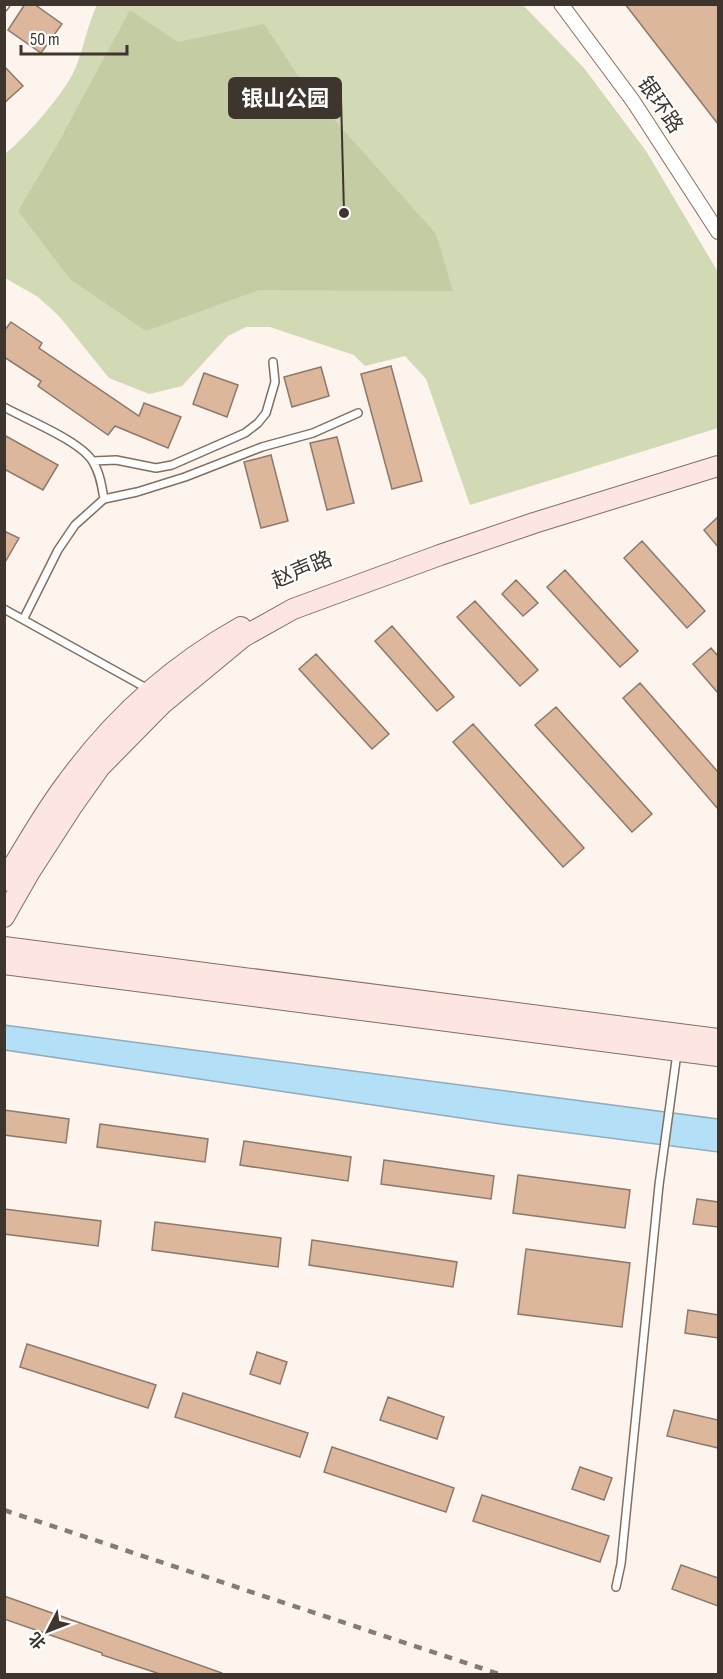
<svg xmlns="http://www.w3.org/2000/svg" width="723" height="1679" viewBox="0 0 723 1679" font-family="'Sofia Sans Condensed','Noto Sans SC',sans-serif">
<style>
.green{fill:#d1d9b5}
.forest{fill:#c3cca3}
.water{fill:#b3dff7;stroke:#90acbb;stroke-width:1.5}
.building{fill:#dcb79c;stroke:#8d796b;stroke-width:1.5}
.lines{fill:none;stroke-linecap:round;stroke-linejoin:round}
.lane-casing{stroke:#836f60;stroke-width:10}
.street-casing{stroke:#836f60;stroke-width:16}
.secondary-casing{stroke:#836f60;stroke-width:22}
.lane{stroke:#fff;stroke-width:7}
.street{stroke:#fff;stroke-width:14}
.secondary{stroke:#fde5e1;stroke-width:20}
.rail{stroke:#857c75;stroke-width:4.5;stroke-dasharray:8 8;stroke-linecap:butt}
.labels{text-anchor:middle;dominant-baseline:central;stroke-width:4.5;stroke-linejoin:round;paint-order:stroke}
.street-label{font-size:21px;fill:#3e352f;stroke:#fff}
.leader{fill:none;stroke:#3e352f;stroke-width:2}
.callout-dot{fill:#3e352f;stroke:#fff;stroke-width:2}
.callout{fill:#3e352f;stroke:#3e352f;stroke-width:2}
.callout-label{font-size:22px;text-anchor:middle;font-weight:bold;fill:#fff}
</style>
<rect width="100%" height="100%" fill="#fdf4ed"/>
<path class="green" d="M 97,5 L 523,5 L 584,68 L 646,151 L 718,272 L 718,428 L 470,505 L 426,379 L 405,356 L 365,366 L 354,355 L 270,327 L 246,327 L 228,336 L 182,386 L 149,394 L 109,378 L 59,316 L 38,297 L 5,278 L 5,154 C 27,136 65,93 76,67 C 84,46 88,24 97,5 Z"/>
<path class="forest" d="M 130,10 L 178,42 L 264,24 L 306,88 L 436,234 L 453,291 L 259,290 L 146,331 L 70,279 L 18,211 L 56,147 Z"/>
<path class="water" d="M 4,1025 L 718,1119 L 718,1152 L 501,1124 L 5,1050 Z"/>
<path class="building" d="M 25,4 L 34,4 L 62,24 L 41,53 L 8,30 Z
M 625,4 L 718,4 L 718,124 Z
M 4,66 L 23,86 L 4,103 Z
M 11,322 L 42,343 L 39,348 L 139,416 L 144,403 L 181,417 L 168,448 L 115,426 L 108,435 L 38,386 L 41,381 L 4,357 L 4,331 Z
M 391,366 L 422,481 L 392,489 L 361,374 Z
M 321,367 L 329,396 L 292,407 L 284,377 Z
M 204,373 L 238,385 L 227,417 L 193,404 Z
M 4,435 L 58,465 L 43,490 L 4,469 Z
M 337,437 L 354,503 L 327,510 L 310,443 Z
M 271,455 L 288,521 L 261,528 L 244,462 Z
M 718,517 L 718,547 L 704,530 Z
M 4,531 L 19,538 L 4,564 Z
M 642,541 L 705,611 L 687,628 L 624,558 Z
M 565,570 L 638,651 L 620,667 L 547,587 Z
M 516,580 L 538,603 L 523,616 L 502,594 Z
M 475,601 L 538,670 L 520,686 L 457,617 Z
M 392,626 L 454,697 L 437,711 L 375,641 Z
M 711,648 L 718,656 L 718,693 L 693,664 Z
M 316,654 L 389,734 L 372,749 L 299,669 Z
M 640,683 L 718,772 L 718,809 L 623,698 Z
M 556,707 L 652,814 L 632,832 L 535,725 Z
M 473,724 L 584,848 L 563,867 L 453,742 Z
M 4,1110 L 69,1119 L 66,1143 L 4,1135 Z
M 100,1124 L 208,1139 L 205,1162 L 97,1147 Z
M 244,1141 L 351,1157 L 348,1181 L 240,1165 Z
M 384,1160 L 494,1176 L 491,1199 L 381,1184 Z
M 518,1175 L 630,1190 L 625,1228 L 513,1213 Z
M 697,1199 L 718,1202 L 718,1227 L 693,1224 Z
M 4,1209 L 101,1221 L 98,1246 L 4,1234 Z
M 155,1222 L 281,1238 L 278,1267 L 152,1250 Z
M 312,1240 L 457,1262 L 453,1287 L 309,1265 Z
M 526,1249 L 630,1263 L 622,1327 L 518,1314 Z
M 688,1310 L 718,1315 L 718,1338 L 685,1333 Z
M 27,1344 L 156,1385 L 148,1408 L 20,1367 Z
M 257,1352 L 287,1362 L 280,1384 L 250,1374 Z
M 183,1393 L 308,1433 L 300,1457 L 175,1417 Z
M 388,1397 L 444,1417 L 437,1439 L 380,1420 Z
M 674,1410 L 718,1420 L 718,1448 L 667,1436 Z
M 332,1447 L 454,1488 L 446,1512 L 324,1472 Z
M 580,1467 L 612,1478 L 604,1500 L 572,1489 Z
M 482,1495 L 609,1536 L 600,1562 L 473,1521 Z
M 681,1565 L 718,1578 L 718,1606 L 672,1589 Z
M 4,1596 L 222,1673 L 222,1674 L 160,1674 L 102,1655 L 102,1653 L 4,1619 Z"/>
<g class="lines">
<defs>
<path id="lane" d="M 4,7 L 6,4
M 4,407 C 27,420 81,441 93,462 C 100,473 102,487 104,499 L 137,492 L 185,477 L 262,447 L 313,433 L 358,413
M 93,461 L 116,460 L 156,468 L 172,465 L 245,433 L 258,423 L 266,413 L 275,382 L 273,362
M 4,609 L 148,689
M 24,618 L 58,550 L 75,525 L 104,499
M 616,1587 L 621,1564 L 659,1185 L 677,1053"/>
<path id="street" d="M 561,4 L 633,101 L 718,232"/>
<path id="secondary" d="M 4,881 C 25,847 44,812 68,781 C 114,718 173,665 241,627
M 4,917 L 29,873 L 71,808 L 100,767 L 162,704 L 243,637 L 293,609 L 440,555 L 534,523 L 718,466
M 4,947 L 718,1039
M 4,964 L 718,1056"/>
</defs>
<use href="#lane" class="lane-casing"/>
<use href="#street" class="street-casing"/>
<use href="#secondary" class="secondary-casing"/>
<use href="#lane" class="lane"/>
<use href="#street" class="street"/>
<use href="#secondary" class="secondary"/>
<path class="rail" d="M 4,1510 L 499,1674"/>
</g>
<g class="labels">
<g class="street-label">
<text transform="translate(660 105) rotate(56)">银环路</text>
<text transform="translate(302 570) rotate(-23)">赵声路</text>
</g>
</g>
<path class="leader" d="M344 213L341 98"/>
<circle class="callout-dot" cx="344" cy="213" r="6"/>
<rect class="callout" x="229" y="78" width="112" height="40" rx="6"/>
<g class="callout-label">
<text x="285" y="106">银山公园</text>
</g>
<rect width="723" height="1679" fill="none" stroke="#3e352f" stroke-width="12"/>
<g transform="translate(48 1631) rotate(228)" stroke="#ffffff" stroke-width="4.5" paint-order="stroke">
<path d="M0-4.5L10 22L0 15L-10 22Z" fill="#3e352f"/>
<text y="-9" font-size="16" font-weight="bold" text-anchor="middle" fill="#3e352f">北</text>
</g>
<path d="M21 45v9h106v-9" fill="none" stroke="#3e352f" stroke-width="3"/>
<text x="30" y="45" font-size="18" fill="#3e352f" stroke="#ffffff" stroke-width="4.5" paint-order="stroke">50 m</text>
</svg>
